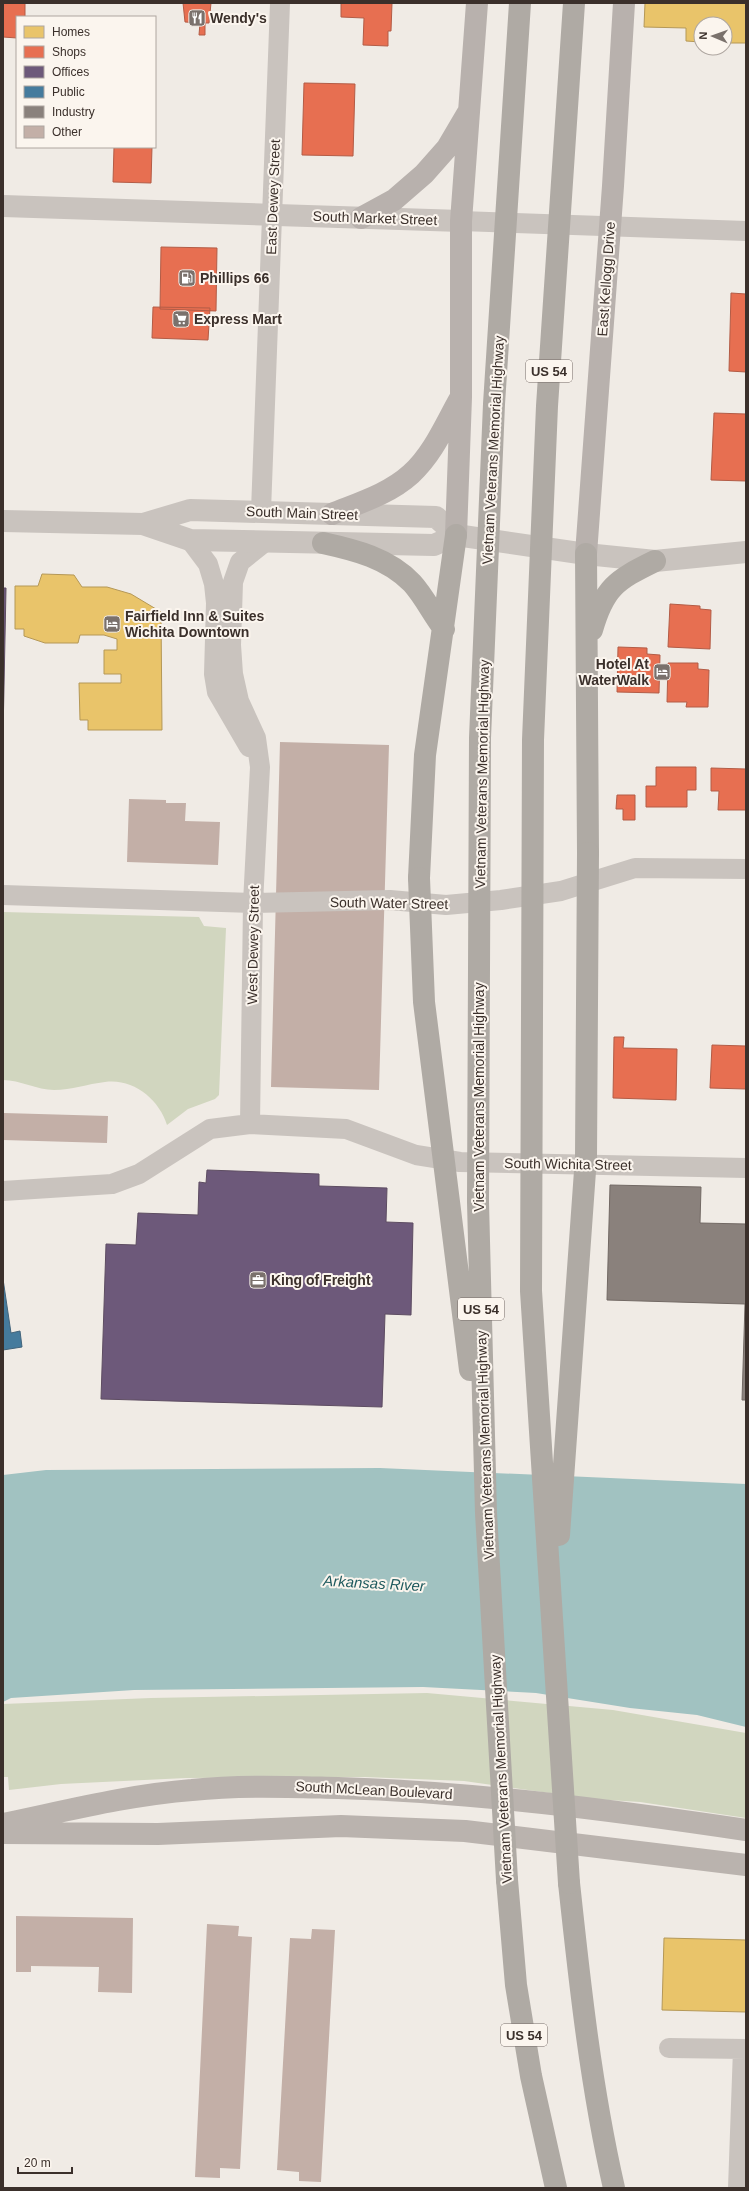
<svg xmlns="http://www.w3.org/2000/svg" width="749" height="2191" viewBox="0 0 749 2191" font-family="Helvetica,sans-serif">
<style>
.green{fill:#d1d6bf}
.water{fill:#a1c2c1}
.homes{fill:#e9c46a;stroke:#b59857}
.shops{fill:#e76f51;stroke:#b35c46}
.offices{fill:#6d597a;stroke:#5e4d62}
.public{fill:#457b9d;stroke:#42647b}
.industry{fill:#8a817c;stroke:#726964}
.building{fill:#c3afa7}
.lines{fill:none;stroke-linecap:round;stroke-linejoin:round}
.minor{stroke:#c9c3be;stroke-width:20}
.tertiary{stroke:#c9c3be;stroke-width:22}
.secondary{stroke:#bab3ae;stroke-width:22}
.primary{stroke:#b8b1ad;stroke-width:22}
.motorway{stroke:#afaaa4;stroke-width:22}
.motorway-bridge{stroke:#afaaa4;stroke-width:22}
.labels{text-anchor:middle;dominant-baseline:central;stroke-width:4;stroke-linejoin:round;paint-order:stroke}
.shield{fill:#fbf5ee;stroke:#756b66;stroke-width:1}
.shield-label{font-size:13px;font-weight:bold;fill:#3b302b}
.poi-label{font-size:14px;font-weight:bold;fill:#3b302b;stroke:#fbf5ee;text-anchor:start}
.street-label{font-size:14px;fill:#3b302b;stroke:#fbf5ee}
.water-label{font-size:15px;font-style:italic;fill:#1f5a5e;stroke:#fbf5ee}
</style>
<rect width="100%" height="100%" fill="#f0ebe5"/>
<path class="green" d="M 3,912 L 199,917 L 204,926 L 226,928 L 219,1095 L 215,1099 L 188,1109 L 167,1125 C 159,1099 133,1078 105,1082 C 87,1084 72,1090 54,1090 C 37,1090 20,1080 3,1080 Z
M 427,1693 L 613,1710 L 746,1733 L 746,1818 L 640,1802 L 593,1799 L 464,1781 L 365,1777 L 186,1778 L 61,1784 L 9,1790 L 8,1777 L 3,1777 L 3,1704 L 151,1698 Z"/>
<path class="water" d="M 380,1468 L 746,1484 L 746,1727 L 697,1715 L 630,1708 L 536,1693 L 423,1687 L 134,1690 L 11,1698 L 3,1702 L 3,1475 L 46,1470 Z"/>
<path class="homes" d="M 645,3 L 746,3 L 746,43 L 725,43 L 725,24 L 701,24 L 701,42 L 686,41 L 686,28 L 644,27 Z
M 42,574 L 74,575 L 82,587 L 107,587 L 131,594 L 161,612 L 162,730 L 88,730 L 88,720 L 80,720 L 79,683 L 121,683 L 121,674 L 104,674 L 104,650 L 117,650 L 117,639 L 104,635 L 80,635 L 78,643 L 45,643 L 24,636 L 24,629 L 15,629 L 15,586 L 38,586 Z
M 664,1938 L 746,1940 L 746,2012 L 662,2010 Z"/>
<path class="shops" d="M 3,3 L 25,3 L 25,17 L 17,17 L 17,38 L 3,37 Z
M 183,3 L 211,3 L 209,23 L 205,23 L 205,35 L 199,35 L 200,23 L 185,22 Z
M 341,3 L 392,3 L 391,31 L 388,31 L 388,46 L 363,45 L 364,18 L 341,17 Z
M 304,83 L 355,84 L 353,156 L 302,155 Z
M 114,147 L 152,147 L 151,183 L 113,182 Z
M 161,247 L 217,248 L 216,311 L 160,309 Z
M 731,293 L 746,294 L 746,372 L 729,371 Z
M 153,307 L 210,308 L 208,340 L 152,338 Z
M 714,413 L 746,414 L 746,481 L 711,480 Z
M 670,604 L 700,606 L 700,609 L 711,610 L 710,649 L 668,647 Z
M 618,647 L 647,648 L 647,654 L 660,655 L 659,693 L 617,692 Z
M 668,663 L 698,663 L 698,669 L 709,670 L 708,707 L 686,707 L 687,702 L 667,702 Z
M 656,767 L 696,767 L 696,790 L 687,790 L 687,807 L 646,807 L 646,786 L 656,786 Z
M 711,768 L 746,769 L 746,810 L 718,810 L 719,791 L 711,791 Z
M 617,795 L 635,795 L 635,820 L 623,820 L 623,809 L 616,809 Z
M 614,1037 L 624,1037 L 623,1048 L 677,1049 L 676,1100 L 613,1098 Z
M 712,1045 L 746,1046 L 746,1089 L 710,1088 Z"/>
<path class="offices" d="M 3,588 L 6,588 L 3,735 Z
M 207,1170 L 319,1174 L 319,1186 L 387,1188 L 386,1222 L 413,1223 L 411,1315 L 385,1314 L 382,1407 L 101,1399 L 106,1244 L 136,1245 L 138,1213 L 198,1215 L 199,1182 L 206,1183 Z"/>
<path class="public" d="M 3,1279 L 11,1333 L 20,1331 L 22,1347 L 3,1350 Z"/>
<path class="industry" d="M 610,1185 L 701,1187 L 700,1223 L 746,1224 L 746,1400 L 742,1400 L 745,1304 L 607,1300 Z"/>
<path class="building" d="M 280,742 L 389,745 L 379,1090 L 271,1087 Z
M 129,799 L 166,800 L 166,803 L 186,803 L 185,821 L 220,822 L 218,865 L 127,862 Z
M 4,1113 L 108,1116 L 107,1143 L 3,1140 Z
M 16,1916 L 133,1918 L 132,1993 L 98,1992 L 99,1967 L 31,1966 L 31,1972 L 16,1972 Z
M 207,1924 L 239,1926 L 238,1936 L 252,1937 L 240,2169 L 220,2168 L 220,2178 L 195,2177 Z
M 312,1929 L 335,1930 L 321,2182 L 299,2181 L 299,2172 L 277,2170 L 290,1938 L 311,1939 Z"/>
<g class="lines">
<path class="minor" d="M 461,221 L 746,231
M 261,511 L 280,3
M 190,540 L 208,564 L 214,584 L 216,603 L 214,674 L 217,692 L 249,747
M 3,895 L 253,903 L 390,900 L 446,905 L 501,900 L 561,891 L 635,868 L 746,869
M 250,1124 L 253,903 L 260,767 L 256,738 L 239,701 L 233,674 L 231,645 L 233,582 L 240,562 L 265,542
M 3,1191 L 112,1184 L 139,1174 L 210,1129 L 250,1124 L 346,1129 L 416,1155 L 460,1162 L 746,1168
M 669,2048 L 746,2049
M 738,2188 L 743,2049"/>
<path class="tertiary" d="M 3,206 L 461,221
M 3,521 L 143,524 L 190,510 L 436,517 L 456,535 L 586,554 L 655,561 L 746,552
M 143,524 L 190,540 L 434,545 L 456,535"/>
<path class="secondary" d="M 3,1824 C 66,1811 128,1795 192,1790 C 240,1785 290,1787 338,1788 C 475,1792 611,1810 746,1830
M 4,1833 L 158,1834 L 341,1826 L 465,1831 L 746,1865"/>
<path class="primary" d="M 361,218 L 394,200 L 424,174 L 447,148 L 467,114
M 332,514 C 359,503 389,494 411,474 C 433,454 445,425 459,400
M 456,535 L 461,397 L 461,221 L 477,3
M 586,554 L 613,186 L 624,3"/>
<path class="motorway" d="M 323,543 C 355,550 388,558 412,583 C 424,596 433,615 444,629
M 586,554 L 588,853
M 592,630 C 604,588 616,580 655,561
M 419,878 L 425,755 L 456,535
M 507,1880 L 516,1985 L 531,2076 L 556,2188
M 569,1883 C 580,1986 591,2087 614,2188"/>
<path class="motorway-bridge" d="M 419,878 L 424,1002 L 470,1370
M 559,1535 L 586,1157 L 588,853
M 507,1880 L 486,1513 L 478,1202 L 480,738 L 494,404 L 520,3
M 569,1883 L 531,1291 L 533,740 L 547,406 L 574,3"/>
</g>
<defs>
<symbol id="restaurant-square" viewBox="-11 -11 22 22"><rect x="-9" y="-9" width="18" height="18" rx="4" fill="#7a716c" stroke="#fbf5ee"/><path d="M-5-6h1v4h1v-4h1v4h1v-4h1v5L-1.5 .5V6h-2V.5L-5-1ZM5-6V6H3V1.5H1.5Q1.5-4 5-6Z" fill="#fff"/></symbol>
<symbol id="fuel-square" viewBox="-11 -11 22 22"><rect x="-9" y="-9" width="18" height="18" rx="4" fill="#7a716c" stroke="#fbf5ee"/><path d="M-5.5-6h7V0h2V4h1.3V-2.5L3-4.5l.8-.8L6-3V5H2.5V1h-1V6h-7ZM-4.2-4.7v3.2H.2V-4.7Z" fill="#fff"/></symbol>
<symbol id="supermarket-square" viewBox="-11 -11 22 22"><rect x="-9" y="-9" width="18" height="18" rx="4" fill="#7a716c" stroke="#fbf5ee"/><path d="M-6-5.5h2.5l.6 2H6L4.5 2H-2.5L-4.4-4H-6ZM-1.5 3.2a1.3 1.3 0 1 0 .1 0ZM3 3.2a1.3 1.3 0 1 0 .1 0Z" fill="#fff"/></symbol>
<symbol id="hotel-square" viewBox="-11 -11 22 22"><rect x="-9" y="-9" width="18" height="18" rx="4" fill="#7a716c" stroke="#fbf5ee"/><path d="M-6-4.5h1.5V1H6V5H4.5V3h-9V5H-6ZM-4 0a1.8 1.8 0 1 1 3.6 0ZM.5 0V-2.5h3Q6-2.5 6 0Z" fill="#fff"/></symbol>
<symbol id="office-square" viewBox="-11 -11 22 22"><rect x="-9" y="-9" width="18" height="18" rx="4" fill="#7a716c" stroke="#fbf5ee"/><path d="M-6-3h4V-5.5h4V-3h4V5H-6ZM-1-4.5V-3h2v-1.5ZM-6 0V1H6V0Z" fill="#fff"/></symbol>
</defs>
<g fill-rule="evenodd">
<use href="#restaurant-square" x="187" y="8" width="20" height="20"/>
<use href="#fuel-square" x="177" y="268" width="20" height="20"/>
<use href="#supermarket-square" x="171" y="309" width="20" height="20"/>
<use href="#hotel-square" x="102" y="614" width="20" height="20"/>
<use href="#hotel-square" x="652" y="662" width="20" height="20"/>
<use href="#office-square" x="248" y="1270" width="20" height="20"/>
</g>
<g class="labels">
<g class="shield">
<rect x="526" y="360" width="46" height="22" rx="3"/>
<rect x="458" y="1298" width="46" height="22" rx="3"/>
<rect x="501" y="2024" width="46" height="22" rx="3"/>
</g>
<g class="shield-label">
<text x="549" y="371">US 54</text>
<text x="481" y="1309">US 54</text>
<text x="524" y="2035">US 54</text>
</g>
<g class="poi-label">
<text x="210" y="18">Wendy's</text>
<text x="200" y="278">Phillips 66</text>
<text x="194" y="319">Express Mart</text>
<text x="125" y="616">Fairfield Inn &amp; Suites<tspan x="125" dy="16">Wichita Downtown</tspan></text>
<text x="649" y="664" text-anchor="end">Hotel At<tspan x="649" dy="16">WaterWalk</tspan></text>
<text x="271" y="1280">King of Freight</text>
</g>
<g class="street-label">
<text transform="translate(273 197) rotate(-88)">East Dewey Street</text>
<text transform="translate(375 218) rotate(2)">South Market Street</text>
<text transform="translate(606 279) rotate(-86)">East Kellogg Drive</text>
<text transform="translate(493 450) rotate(-87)">Vietnam Veterans Memorial Highway</text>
<text transform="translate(302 513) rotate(2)">South Main Street</text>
<text transform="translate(482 774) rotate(-89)">Vietnam Veterans Memorial Highway</text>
<text transform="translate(389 903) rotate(1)">South Water Street</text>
<text transform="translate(253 945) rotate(-89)">West Dewey Street</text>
<text transform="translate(479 1097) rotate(-90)">Vietnam Veterans Memorial Highway</text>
<text transform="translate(568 1164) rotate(1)">South Wichita Street</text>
<text transform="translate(485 1445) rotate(-92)">Vietnam Veterans Memorial Highway</text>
<text transform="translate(501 1769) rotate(-93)">Vietnam Veterans Memorial Highway</text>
<text transform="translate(374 1790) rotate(3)">South McLean Boulevard</text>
</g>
<g class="water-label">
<text transform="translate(374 1583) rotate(3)">Arkansas River</text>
</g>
</g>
<rect width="749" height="2191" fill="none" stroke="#3b302b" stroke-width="8"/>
<rect x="16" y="16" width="140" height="132" fill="#fbf5ee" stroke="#aea6a0"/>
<rect x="24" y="26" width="20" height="12" fill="#e9c46a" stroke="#aea6a0"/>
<text x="52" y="36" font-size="12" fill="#3b302b">Homes</text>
<rect x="24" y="46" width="20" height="12" fill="#e76f51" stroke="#aea6a0"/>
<text x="52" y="56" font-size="12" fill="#3b302b">Shops</text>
<rect x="24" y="66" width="20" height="12" fill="#6d597a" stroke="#aea6a0"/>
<text x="52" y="76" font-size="12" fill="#3b302b">Offices</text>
<rect x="24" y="86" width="20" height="12" fill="#457b9d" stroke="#aea6a0"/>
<text x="52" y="96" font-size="12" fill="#3b302b">Public</text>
<rect x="24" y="106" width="20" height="12" fill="#8a817c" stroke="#aea6a0"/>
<text x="52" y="116" font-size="12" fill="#3b302b">Industry</text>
<rect x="24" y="126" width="20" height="12" fill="#c3afa7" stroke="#aea6a0"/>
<text x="52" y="136" font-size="12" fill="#3b302b">Other</text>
<g transform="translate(713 36) rotate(272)"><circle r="19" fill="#fbf5ee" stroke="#aea6a0"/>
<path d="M0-3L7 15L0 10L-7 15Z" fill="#7a716c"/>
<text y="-6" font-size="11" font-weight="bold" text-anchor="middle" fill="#3b302b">N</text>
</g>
<path d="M18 2167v6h54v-6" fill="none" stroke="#3b302b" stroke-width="2"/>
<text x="24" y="2167" font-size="12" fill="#3b302b" stroke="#fbf5ee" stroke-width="3" paint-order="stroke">20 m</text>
</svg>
